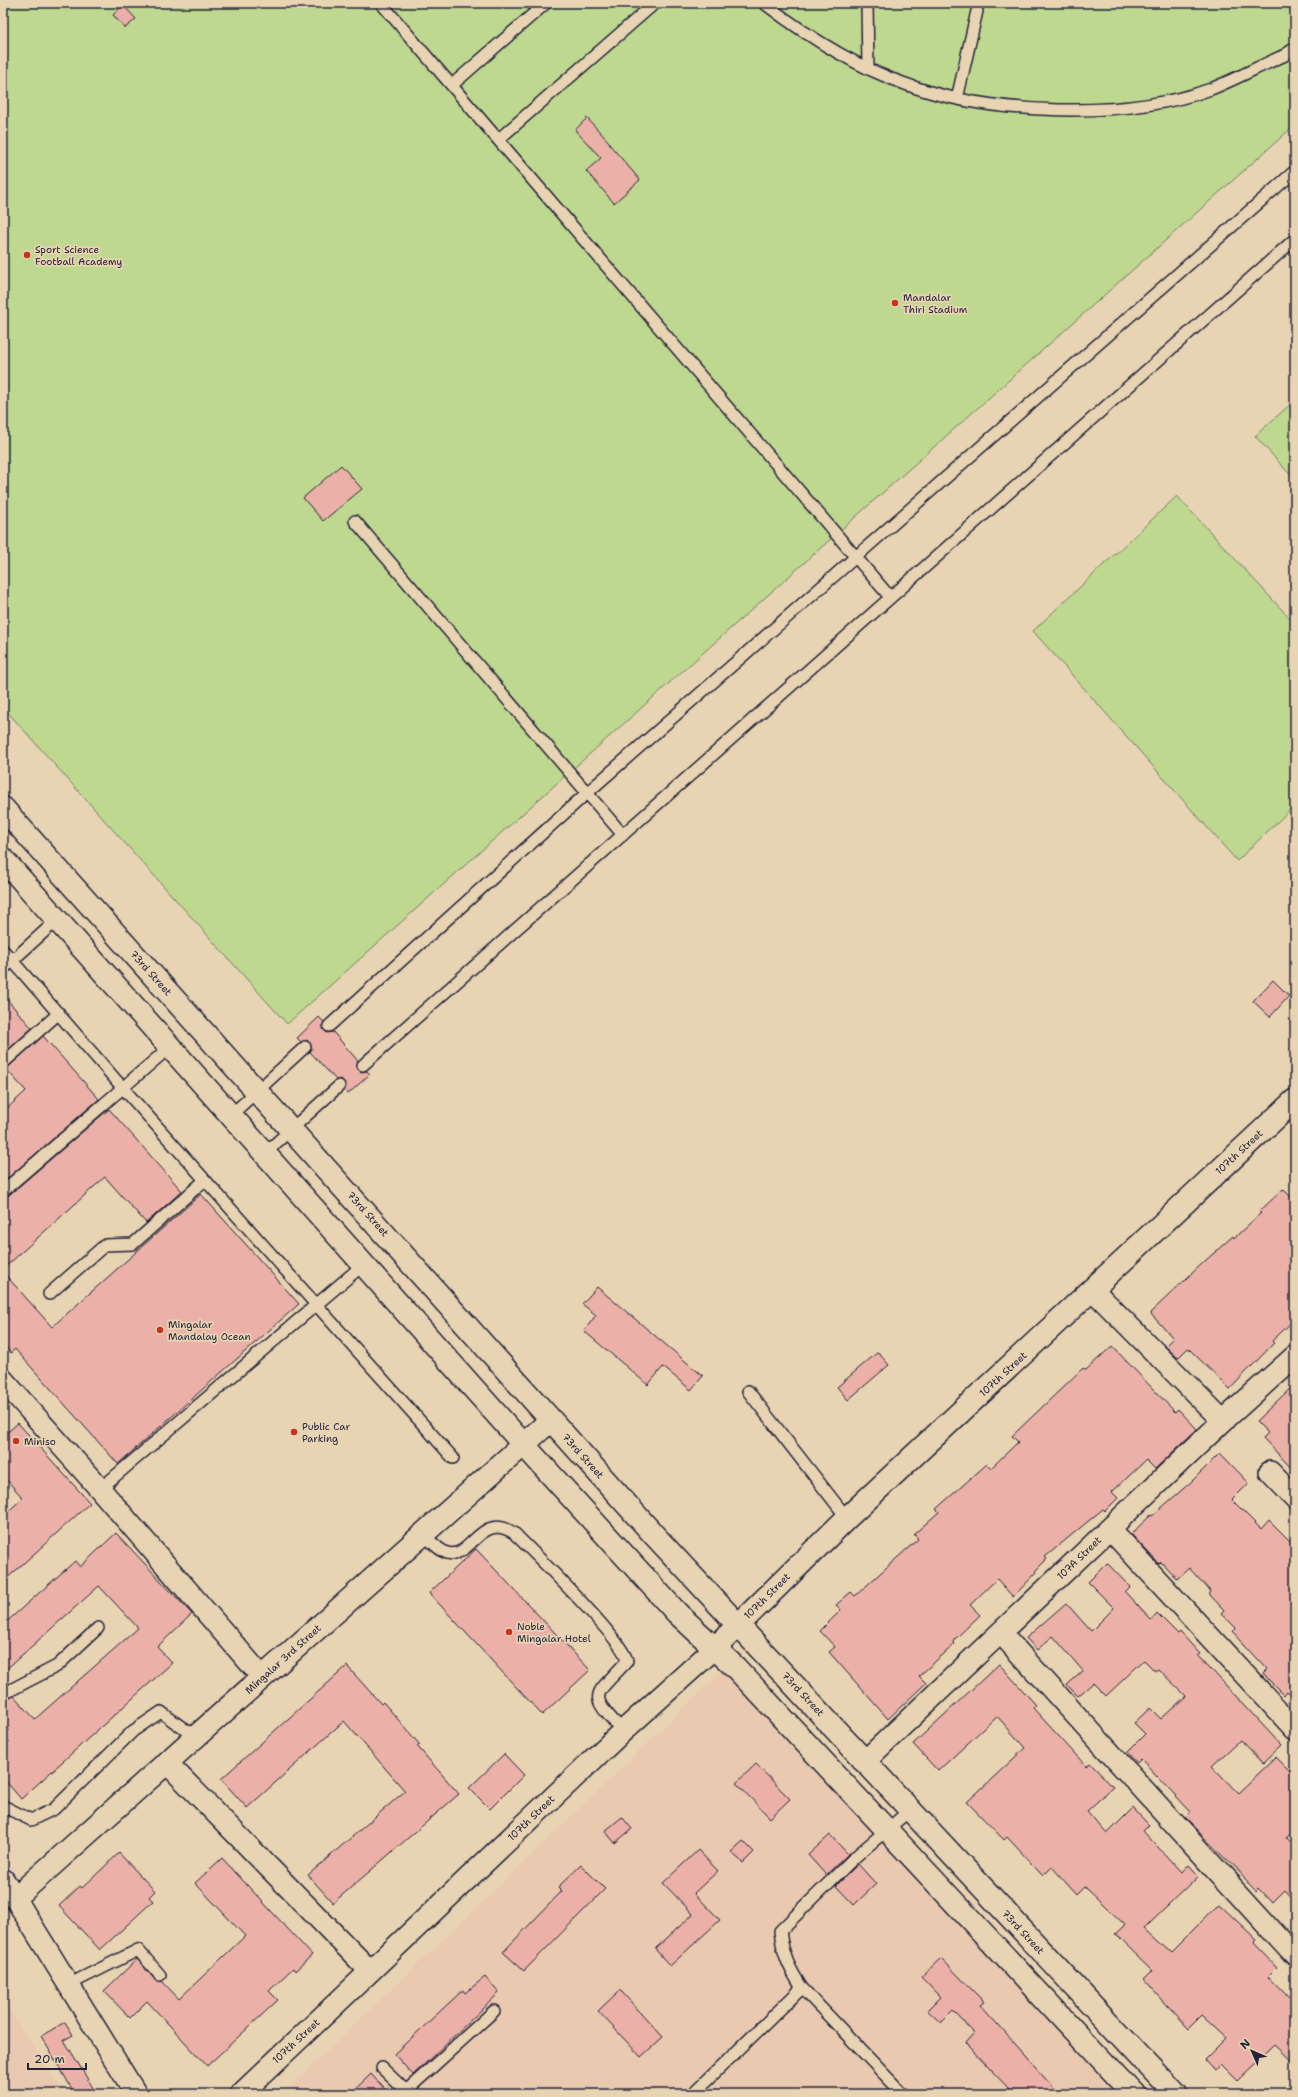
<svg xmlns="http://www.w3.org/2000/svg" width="1298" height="2097" viewBox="0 0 1298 2097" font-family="'Shantell Sans',sans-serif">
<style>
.built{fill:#e9c9af}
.green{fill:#bed88f;stroke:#707d65}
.building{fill:#ebb0a7;stroke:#22223b}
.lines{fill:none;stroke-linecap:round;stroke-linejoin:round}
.lane-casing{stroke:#22223b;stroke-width:14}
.street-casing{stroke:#22223b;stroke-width:24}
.secondary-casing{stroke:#22223b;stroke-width:25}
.lane{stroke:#e8d4b3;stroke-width:11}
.street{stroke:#e8d4b3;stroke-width:21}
.secondary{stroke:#e8d4b3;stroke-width:22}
.poi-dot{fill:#c8321e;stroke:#e8d4b3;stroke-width:1.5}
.labels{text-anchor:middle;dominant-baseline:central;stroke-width:3.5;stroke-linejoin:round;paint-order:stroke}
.poi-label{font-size:10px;fill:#22223b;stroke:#e8d4b3;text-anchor:start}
.street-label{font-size:10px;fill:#22223b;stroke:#e8d4b3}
</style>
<rect width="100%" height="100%" fill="#e8d4b3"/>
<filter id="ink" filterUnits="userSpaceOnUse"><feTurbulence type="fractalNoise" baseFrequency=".025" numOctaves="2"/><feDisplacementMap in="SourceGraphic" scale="8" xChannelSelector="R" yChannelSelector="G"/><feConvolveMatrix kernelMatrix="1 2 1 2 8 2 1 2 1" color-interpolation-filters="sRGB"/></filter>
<g filter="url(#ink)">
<path class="built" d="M 735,1659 L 1139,2094 L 283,2094 Z
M 3,2000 L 65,2094 L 3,2094 Z"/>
<path class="green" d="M 3,3 L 1295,3 L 1295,125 L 287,1024 L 3,707 Z
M 1295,400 L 1295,480 L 1255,436 Z
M 1177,496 L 1295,624 L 1295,805 L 1237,861 L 1033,631 Z"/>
<path class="building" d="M 123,5 L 136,19 L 125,28 L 113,15 Z
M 587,118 L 610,143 L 609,144 L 640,180 L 614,203 L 586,171 L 601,158 L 575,130 Z
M 341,465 L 362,489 L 323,521 L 303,498 Z
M 1273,980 L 1289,996 L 1270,1017 L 1253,1001 Z
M 3,995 L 32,1028 L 3,1054 Z
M 319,1017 L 324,1022 L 324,1030 L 327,1033 L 333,1032 L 358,1061 L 358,1069 L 361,1072 L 367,1071 L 370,1074 L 348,1094 L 345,1090 L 344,1082 L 341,1079 L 336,1080 L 310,1052 L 312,1049 L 310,1043 L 307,1040 L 301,1042 L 297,1038 Z
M 43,1036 L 99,1099 L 3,1182 L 3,1112 L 26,1091 L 6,1069 Z
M 109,1109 L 182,1191 L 146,1223 L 105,1177 L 3,1269 L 3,1198 L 8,1196 Z
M 1283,1189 L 1295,1201 L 1295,1319 L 1272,1341 L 1274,1343 L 1230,1389 L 1188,1348 L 1178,1358 L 1165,1346 L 1173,1338 L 1150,1313 L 1205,1261 L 1233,1236 L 1234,1238 L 1261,1213 L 1259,1212 Z
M 201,1194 L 299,1304 L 118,1464 L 15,1349 L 11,1353 L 3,1344 L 3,1272 L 52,1327 Z
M 597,1287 L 703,1376 L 691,1390 L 663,1367 L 648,1385 L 584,1331 L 596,1315 L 582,1304 Z
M 1112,1346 L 1175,1412 L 1178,1409 L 1197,1429 L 1155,1469 L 1146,1460 L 1112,1492 L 1118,1498 L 1105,1511 L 1103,1509 L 1045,1557 L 1047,1559 L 1036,1570 L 1037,1572 L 1013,1597 L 997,1579 L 970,1605 L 980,1615 L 953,1641 L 955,1644 L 919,1676 L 926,1683 L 888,1719 L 829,1652 L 835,1647 L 820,1631 L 841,1610 L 836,1605 L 851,1592 L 855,1596 L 918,1539 L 914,1534 L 939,1512 L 936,1509 L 987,1464 L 991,1468 L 1018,1442 L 1012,1436 L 1083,1368 L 1086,1370 Z
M 878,1352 L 889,1365 L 848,1400 L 837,1387 Z
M 1295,1384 L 1295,1472 L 1263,1438 L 1268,1433 L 1256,1421 Z
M 18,1423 L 90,1503 L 3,1582 L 3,1516 L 23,1498 L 3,1476 L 3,1436 Z
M 1220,1453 L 1249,1483 L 1232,1500 L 1261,1529 L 1269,1520 L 1295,1546 L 1295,1699 L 1287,1691 L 1284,1695 L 1263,1674 L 1267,1670 L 1232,1632 L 1236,1628 L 1221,1613 L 1224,1610 L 1209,1594 L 1211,1592 L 1189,1568 L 1177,1579 L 1161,1562 L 1159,1564 L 1131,1534 L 1151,1515 L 1152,1516 L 1191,1482 Z
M 116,1533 L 192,1614 L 157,1647 L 172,1663 L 21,1799 L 3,1778 L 3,1701 L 14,1696 L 35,1719 L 138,1628 L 99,1586 L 3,1672 L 3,1625 L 75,1561 L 80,1567 Z
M 476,1549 L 590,1670 L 542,1715 L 429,1593 Z
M 1107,1563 L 1130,1587 L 1125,1592 L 1151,1620 L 1157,1613 L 1178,1634 L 1180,1632 L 1200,1654 L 1198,1655 L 1282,1746 L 1263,1764 L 1240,1740 L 1212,1766 L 1238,1793 L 1276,1757 L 1295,1776 L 1295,1830 L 1286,1838 L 1295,1848 L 1295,1902 L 1284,1890 L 1272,1902 L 1259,1888 L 1257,1891 L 1185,1818 L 1191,1812 L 1141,1759 L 1137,1763 L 1127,1752 L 1145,1734 L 1134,1723 L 1150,1708 L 1161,1719 L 1186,1696 L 1158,1669 L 1155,1671 L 1144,1660 L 1106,1696 L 1093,1683 L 1078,1696 L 1067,1685 L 1083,1671 L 1053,1636 L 1037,1650 L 1026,1638 L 1066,1603 L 1091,1631 L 1114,1608 L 1088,1582 Z
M 999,1664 L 1036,1705 L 1033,1708 L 1086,1766 L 1090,1763 L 1113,1787 L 1087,1811 L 1107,1834 L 1133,1808 L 1149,1825 L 1143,1831 L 1182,1873 L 1189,1865 L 1199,1876 L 1144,1929 L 1170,1953 L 1219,1904 L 1256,1939 L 1253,1942 L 1278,1968 L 1269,1977 L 1295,2004 L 1295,2064 L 1275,2045 L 1237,2081 L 1220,2064 L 1215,2070 L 1204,2058 L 1225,2037 L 1202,2016 L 1189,2029 L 1167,2006 L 1144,1980 L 1153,1971 L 1115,1934 L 1125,1925 L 1084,1886 L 1076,1894 L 1052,1867 L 1043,1876 L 1007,1837 L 1004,1840 L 967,1802 L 1025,1748 L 997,1716 L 938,1771 L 913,1744 Z
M 347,1666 L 381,1704 L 383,1702 L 420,1745 L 417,1746 L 459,1794 L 333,1903 L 308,1875 L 405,1791 L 344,1721 L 247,1808 L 221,1779 Z
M 504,1754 L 524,1775 L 490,1809 L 469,1788 Z
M 756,1764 L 790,1799 L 770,1818 L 736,1783 Z
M 622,1817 L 632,1829 L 615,1843 L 605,1831 Z
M 830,1835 L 848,1854 L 826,1875 L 808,1855 Z
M 743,1841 L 754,1852 L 743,1863 L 731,1852 Z
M 698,1850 L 718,1871 L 694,1893 L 720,1920 L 670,1966 L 655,1949 L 693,1914 L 663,1883 Z
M 119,1853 L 155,1891 L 149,1897 L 153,1901 L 100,1950 L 59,1906 L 80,1886 L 82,1888 Z
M 222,1858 L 312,1955 L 295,1971 L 293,1968 L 269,1991 L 278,2000 L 207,2066 L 147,2001 L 130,2018 L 104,1991 L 137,1959 L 155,1980 L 162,1981 L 179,1999 L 245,1936 L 195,1883 Z
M 858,1864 L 876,1884 L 854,1905 L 836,1886 Z
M 581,1865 L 605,1889 L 524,1971 L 503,1952 L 562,1891 L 558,1887 Z
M 941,1958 L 984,2002 L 980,2005 L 1060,2094 L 1014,2094 L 965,2043 L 974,2033 L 953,2011 L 941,2023 L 927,2010 L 940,1997 L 921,1977 Z
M 485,1977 L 499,1993 L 413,2075 L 394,2054 L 463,1990 L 465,1993 Z
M 620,1990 L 663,2037 L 641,2057 L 598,2011 Z
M 65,2022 L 73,2035 L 64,2040 L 93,2088 L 83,2094 L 75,2094 L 41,2036 Z
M 371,2074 L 389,2094 L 350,2094 Z"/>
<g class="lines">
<defs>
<path id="lane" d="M 381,3 L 890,597
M 764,3 C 807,36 855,67 908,85 C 992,115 1126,120 1211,89 C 1236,79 1260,66 1285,55 L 1295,48
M 867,3 L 868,69
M 452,85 L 546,3
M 957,99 L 977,11
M 499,139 L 655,3
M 355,521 L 623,835
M 3,950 L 122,1087 L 453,1458
M 3,969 L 57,920
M 329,1026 L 588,792 L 1295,171
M 3,1063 L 59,1013
M 363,1065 L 1295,239
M 231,1115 L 305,1047
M 265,1153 L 339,1086
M 3,1191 L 170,1047
M 49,1294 L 105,1245 L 133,1244 L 205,1180
M 748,1391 L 847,1518
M 100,1489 L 364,1264
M 423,1534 C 430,1540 438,1550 447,1553 C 472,1560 479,1511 514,1533 C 533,1552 626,1643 627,1661 C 594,1698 586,1692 623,1731
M 3,1694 L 57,1666 L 98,1628
M 3,1806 L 31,1820 L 54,1809 L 133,1731 L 161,1712 L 195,1737
M 68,1985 L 138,1950 L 160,1975
M 802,1988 L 903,2094
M 382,2068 L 406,2091
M 410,2094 L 406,2091 L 494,2011
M 693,2094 L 802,1988 C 789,1968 783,1955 780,1931 L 855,1857 L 910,1810"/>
<path id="street" d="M 1093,1290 L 1223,1421
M 3,1380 L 100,1489 L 262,1677
M 1270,1472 L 1295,1498
M 1110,1529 L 1295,1729
M 1001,1633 L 1295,1956
M 166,1762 L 370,1971
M 864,1762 L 1223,1421 L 1295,1356
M 15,1898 L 136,2094
M 241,2094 L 623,1731 L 715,1648"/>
<path id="secondary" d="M 3,808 L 655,1536 L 1175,2094
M 3,859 L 523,1444 L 677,1613 L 735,1667 L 1133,2094
M 715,1648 L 847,1518 L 1295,1100
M 3,1880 L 15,1898 L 551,1420"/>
</defs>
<use href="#lane" class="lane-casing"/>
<use href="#street" class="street-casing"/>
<use href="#secondary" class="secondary-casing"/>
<use href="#lane" class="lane"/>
<use href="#street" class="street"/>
<use href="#secondary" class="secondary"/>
</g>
</g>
<g class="poi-dot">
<circle cx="27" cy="255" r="4"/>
<circle cx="895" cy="303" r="4"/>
<circle cx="160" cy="1330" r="4"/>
<circle cx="294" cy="1432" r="4"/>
<circle cx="16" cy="1441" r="4"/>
<circle cx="509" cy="1632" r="4"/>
</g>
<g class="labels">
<g class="poi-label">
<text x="35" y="249">Sport Science<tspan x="35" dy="12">Football Academy</tspan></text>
<text x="903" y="297">Mandalar<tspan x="903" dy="12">Thiri Stadium</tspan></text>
<text x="168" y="1324">Mingalar<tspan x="168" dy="12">Mandalay Ocean</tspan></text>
<text x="302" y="1426">Public Car<tspan x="302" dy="12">Parking</tspan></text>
<text x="24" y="1441">Miniso</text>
<text x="517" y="1626">Noble<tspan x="517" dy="12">Mingalar Hotel</tspan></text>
</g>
<g class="street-label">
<text transform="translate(151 973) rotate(48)">73rd Street</text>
<text transform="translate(1239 1152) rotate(-43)">107th Street</text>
<text transform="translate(368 1214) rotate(48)">73rd Street</text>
<text transform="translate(1003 1374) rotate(-43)">107th Street</text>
<text transform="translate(583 1456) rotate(48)">73rd Street</text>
<text transform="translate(1079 1558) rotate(-44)">107A Street</text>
<text transform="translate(767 1596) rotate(-45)">107th Street</text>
<text transform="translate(283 1659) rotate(-42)">Mingalar 3rd Street</text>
<text transform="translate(803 1694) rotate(47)">73rd Street</text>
<text transform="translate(531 1818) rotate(-44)">107th Street</text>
<text transform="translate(1023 1932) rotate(47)">73rd Street</text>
<text transform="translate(296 2041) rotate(-43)">107th Street</text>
</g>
</g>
<rect width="1298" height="2097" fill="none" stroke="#e8d4b3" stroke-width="16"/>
<rect x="8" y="8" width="1282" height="2081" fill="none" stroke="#22223b" stroke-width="1.5" filter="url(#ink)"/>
<g transform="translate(1252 2051) rotate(315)" stroke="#e8d4b3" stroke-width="3" paint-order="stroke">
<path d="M0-3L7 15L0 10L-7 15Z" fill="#22223b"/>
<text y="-6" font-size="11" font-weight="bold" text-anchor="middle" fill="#22223b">N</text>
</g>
<path d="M28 2063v6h58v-6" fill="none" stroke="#22223b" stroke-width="2"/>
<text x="34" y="2063" font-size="12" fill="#22223b" stroke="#e8d4b3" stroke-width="3" paint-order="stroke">20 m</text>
</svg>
